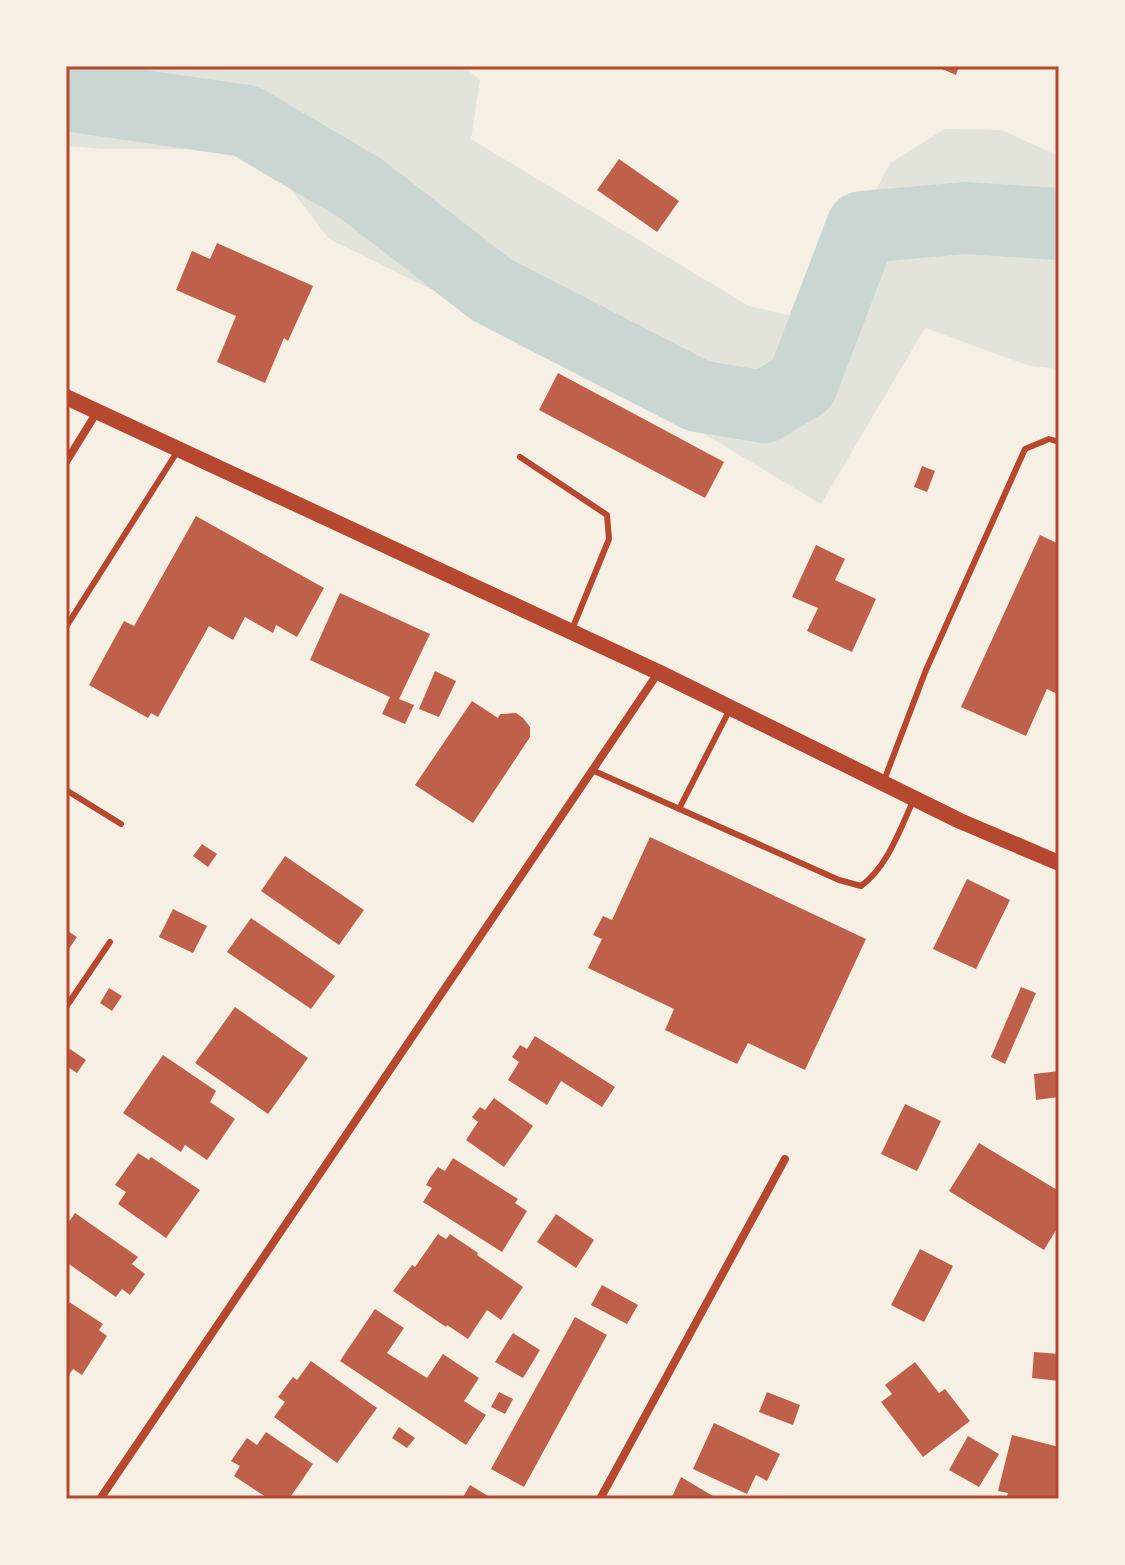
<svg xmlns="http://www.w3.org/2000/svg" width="1125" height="1565" viewBox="0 0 1125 1565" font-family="Barlow,sans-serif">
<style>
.green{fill:#e2e4dc}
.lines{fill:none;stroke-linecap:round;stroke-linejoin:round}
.river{stroke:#c9d6d2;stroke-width:72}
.building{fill:#bf614a}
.service{stroke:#b5482f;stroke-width:6}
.minor{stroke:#b5482f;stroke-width:8}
.secondary{stroke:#b5482f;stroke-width:16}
.neatline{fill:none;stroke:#b5482f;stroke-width:3}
</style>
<rect width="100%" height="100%" fill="#f6efe4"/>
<path class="green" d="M 66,66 L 463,66 L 480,80 L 471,139 L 749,306 L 809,320 L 890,163 L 945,129 L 1001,130 L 1059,156 L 1059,369 L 1030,366 L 925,328 L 821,504 L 604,374 L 329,239 L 260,149 L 104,149 L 66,146 Z"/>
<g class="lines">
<path class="river" d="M 66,95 L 246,121 L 360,188 L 492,290 L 698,396 L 764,407 L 802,384 L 862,227 L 965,218 L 1059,224"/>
</g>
<path class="building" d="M 935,66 L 959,66 L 956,75 Z
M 619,159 L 679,201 L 657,232 L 597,190 Z
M 217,243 L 313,286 L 288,341 L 284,338 L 265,383 L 217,362 L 236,316 L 176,290 L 192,251 L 210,259 Z
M 558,373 L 724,462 L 705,498 L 539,410 Z
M 922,466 L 935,471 L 927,492 L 914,487 Z
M 196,516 L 324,588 L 297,637 L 276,625 L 273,633 L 245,617 L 233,640 L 209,626 L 158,717 L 151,713 L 148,718 L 89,685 L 124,621 L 134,626 Z
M 1040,535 L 1059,544 L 1059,695 L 1047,689 L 1026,736 L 961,707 Z
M 816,545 L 845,559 L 835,580 L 876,599 L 852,652 L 807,631 L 818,608 L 792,597 Z
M 340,593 L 430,634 L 399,699 L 414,705 L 405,724 L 382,714 L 390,697 L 310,660 Z
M 435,671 L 456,681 L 439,717 L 419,709 Z
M 472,701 L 498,718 L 500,714 L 516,713 L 523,718 L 530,727 L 530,737 L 473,823 L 415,785 Z
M 650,837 L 866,939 L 805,1070 L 748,1043 L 737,1064 L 665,1030 L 674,1009 L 588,968 L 602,939 L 593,935 L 603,916 L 612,920 Z
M 202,844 L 217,854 L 208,867 L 193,856 Z
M 285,856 L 364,910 L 339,945 L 261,891 Z
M 967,879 L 1010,900 L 976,969 L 933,949 Z
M 173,909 L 207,926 L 193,953 L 159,937 Z
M 251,918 L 335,976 L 311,1009 L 227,952 Z
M 66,930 L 77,937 L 66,953 Z
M 1021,987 L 1036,993 L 1005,1064 L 991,1057 Z
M 109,988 L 122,996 L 112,1011 L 100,1003 Z
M 235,1007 L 308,1058 L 268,1114 L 195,1063 Z
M 535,1036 L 615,1087 L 602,1107 L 561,1081 L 547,1105 L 508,1080 L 519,1062 L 512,1057 L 520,1045 L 527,1049 Z
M 70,1049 L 86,1060 L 77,1073 L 66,1066 L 66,1055 Z
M 163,1055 L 216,1091 L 210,1102 L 235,1119 L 207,1160 L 185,1145 L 181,1152 L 123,1113 Z
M 1059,1071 L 1059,1097 L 1036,1100 L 1034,1074 Z
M 494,1098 L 533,1126 L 504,1167 L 466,1140 L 478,1122 L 472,1117 L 480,1107 L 485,1110 Z
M 905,1104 L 941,1121 L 917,1171 L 881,1154 Z
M 979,1143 L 1059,1191 L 1059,1225 L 1044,1250 L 949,1191 Z
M 138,1153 L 149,1160 L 151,1157 L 200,1190 L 166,1238 L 118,1204 L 126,1192 L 115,1185 Z
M 453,1158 L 518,1199 L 515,1203 L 527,1211 L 502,1252 L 423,1202 L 432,1188 L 426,1185 L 430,1178 L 438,1167 L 445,1171 Z
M 75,1213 L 138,1257 L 132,1264 L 145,1274 L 130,1295 L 122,1289 L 116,1297 L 66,1262 L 66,1226 Z
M 556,1214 L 594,1240 L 576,1268 L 537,1242 Z
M 438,1234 L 446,1239 L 450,1234 L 478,1253 L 477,1255 L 523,1287 L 501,1320 L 487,1310 L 468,1339 L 447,1325 L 446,1327 L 393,1291 L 412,1265 L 415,1267 Z
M 920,1249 L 953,1266 L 924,1322 L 891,1305 Z
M 602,1285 L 638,1305 L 627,1324 L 591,1305 Z
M 66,1300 L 103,1324 L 99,1330 L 107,1336 L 82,1375 L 73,1369 L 69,1375 L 66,1373 Z
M 375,1309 L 404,1328 L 387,1353 L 427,1378 L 443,1354 L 479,1378 L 464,1401 L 486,1415 L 466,1445 L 340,1361 Z
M 575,1317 L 607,1335 L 524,1487 L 491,1469 Z
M 513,1333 L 540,1350 L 523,1378 L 495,1362 Z
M 1034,1352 L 1059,1354 L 1059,1381 L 1032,1378 Z
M 311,1361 L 377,1408 L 337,1463 L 274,1417 L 285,1402 L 278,1397 L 293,1377 L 297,1380 Z
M 915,1362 L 939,1393 L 945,1389 L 970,1421 L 923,1457 L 881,1402 L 892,1394 L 885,1385 Z
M 499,1392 L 513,1399 L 505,1414 L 491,1407 Z
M 767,1392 L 800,1405 L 793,1425 L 759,1412 Z
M 714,1423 L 780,1454 L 767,1481 L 756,1475 L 747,1494 L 693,1469 Z
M 399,1427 L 415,1438 L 407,1448 L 392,1438 Z
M 266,1432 L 313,1464 L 289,1499 L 269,1499 L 234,1476 L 240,1466 L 231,1461 L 247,1438 L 257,1445 Z
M 1012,1435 L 1059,1447 L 1059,1499 L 1006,1499 L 1008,1493 L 998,1491 Z
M 968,1436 L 999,1454 L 979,1487 L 949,1470 Z
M 681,1477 L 718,1499 L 671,1499 Z
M 470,1485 L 493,1499 L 462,1499 Z"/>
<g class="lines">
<path class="service" d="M 520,457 L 607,515 L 609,539 L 571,632
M 66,627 L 177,452
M 592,770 L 839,880 L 861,886 C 888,866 900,829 914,799
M 883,783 L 926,670 L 1025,449 L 1049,439 L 1059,442
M 66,790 L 121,824
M 679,809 L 730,709
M 66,1007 L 110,942"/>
<path class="minor" d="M 66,462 L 97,412
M 100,1499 L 658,673
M 600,1499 L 785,1159"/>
<path class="secondary" d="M 66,397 L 658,672 L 960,821 L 1059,863"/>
</g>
<rect width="1125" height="1565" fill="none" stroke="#f6efe4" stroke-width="136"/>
<rect x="68" y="68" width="989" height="1429" class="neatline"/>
</svg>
